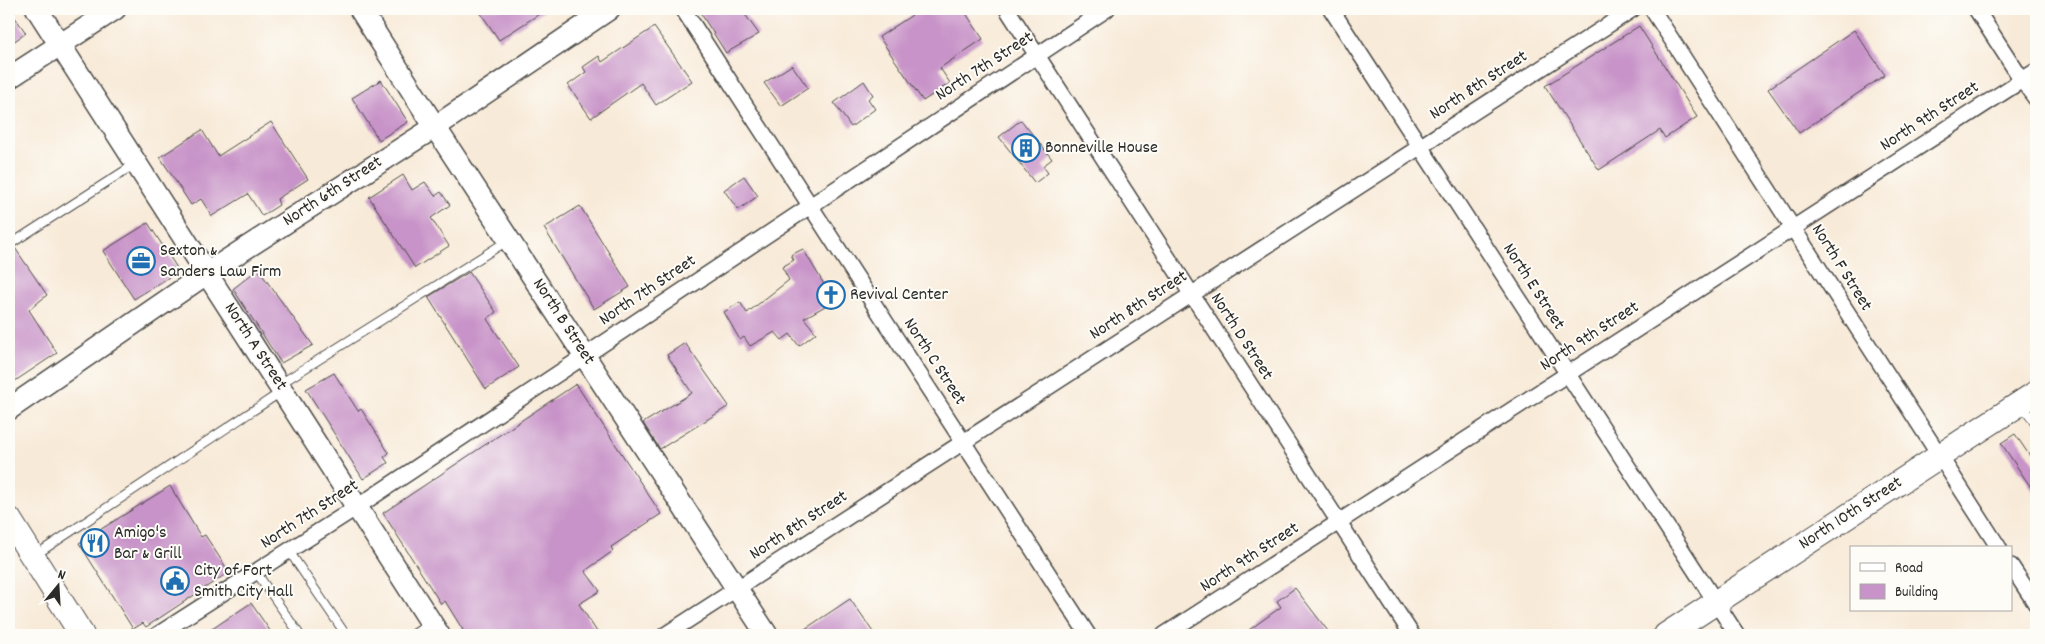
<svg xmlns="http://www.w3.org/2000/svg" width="2045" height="644" viewBox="0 0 2045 644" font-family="Dekko,sans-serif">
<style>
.building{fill:#c793c8}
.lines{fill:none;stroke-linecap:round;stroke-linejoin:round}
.lane-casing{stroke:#4a4845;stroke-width:10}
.street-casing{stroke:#4a4845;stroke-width:18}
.secondary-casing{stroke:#4a4845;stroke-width:24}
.primary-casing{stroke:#4a4845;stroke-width:26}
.lane{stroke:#fff;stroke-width:8}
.street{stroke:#fff;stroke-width:15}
.secondary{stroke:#fff;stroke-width:21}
.primary{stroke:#fff;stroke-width:24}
.labels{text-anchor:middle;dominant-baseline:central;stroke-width:4;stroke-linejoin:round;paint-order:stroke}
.street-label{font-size:18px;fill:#2b2b2b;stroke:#fdfcf7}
.poi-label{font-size:18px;fill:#2b2b2b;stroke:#fdfcf7;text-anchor:start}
</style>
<rect width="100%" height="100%" fill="#fdfcf7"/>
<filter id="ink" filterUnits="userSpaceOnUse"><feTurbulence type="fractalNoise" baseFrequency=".02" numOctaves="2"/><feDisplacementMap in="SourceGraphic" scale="10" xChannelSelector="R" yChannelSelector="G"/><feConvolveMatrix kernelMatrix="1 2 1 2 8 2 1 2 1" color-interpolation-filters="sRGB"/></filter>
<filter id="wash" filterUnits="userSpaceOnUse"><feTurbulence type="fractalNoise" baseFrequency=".0096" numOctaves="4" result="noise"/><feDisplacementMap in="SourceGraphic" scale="20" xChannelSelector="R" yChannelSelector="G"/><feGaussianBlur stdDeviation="1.12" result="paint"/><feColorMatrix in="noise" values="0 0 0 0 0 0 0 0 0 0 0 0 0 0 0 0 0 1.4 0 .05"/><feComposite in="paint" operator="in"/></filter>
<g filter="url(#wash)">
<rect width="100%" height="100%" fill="#f8ead8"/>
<g id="blocks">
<path class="building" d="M 9,9 L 26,33 L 9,45 Z
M 478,9 L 547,9 L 499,40 Z
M 698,9 L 741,9 L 759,34 L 726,53 Z
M 921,9 L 963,9 L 983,39 L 940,68 L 950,83 L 923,101 L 879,37 Z
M 1639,26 L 1697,117 L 1665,138 L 1660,130 L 1599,170 L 1545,86 Z
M 654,27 L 692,81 L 656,105 L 641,83 L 591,118 L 568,85 L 586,72 L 583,67 L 599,56 L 602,62 Z
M 1854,30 L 1885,75 L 1799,133 L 1768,89 Z
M 792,65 L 808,88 L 781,106 L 764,83 Z
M 381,80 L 408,122 L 379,140 L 352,98 Z
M 864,81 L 873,95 L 868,99 L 875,109 L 851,127 L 834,103 Z
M 1021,120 L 1052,159 L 1043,166 L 1048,173 L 1035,183 L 999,137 Z
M 271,122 L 308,179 L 277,199 L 279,205 L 262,216 L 248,194 L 212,216 L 201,199 L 191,205 L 160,157 L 202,130 L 218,156 Z
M 403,175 L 412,190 L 425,182 L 435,196 L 441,192 L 450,205 L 431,218 L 449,246 L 415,268 L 369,197 Z
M 744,176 L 758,196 L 738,210 L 724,190 Z
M 580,206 L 630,287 L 594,309 L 544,228 Z
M 148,223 L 179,271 L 134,299 L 103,251 Z
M 15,248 L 47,295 L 29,310 L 57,353 L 9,385 L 9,251 Z
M 803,249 L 834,301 L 804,318 L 816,333 L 799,346 L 790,334 L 782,340 L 775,332 L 750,346 L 744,337 L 740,340 L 724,312 L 740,302 L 747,313 L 789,280 L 782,267 L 794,260 L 791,255 Z
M 258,269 L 313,345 L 281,363 L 233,289 Z
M 469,272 L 496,312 L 487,319 L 519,367 L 486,389 L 428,297 Z
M 685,343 L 729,406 L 660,449 L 643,423 L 692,393 L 667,355 Z
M 334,373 L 358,411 L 361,409 L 389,453 L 384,457 L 388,463 L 363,479 L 306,389 Z
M 576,384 L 661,514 L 611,547 L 613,551 L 585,571 L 600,591 L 579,604 L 599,635 L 466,635 L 445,601 L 441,604 L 383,513 Z
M 2015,434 L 2036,465 L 2036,495 L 2001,443 Z
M 170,486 L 201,537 L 205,535 L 229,572 L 146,627 L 143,623 L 133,629 L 79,543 Z
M 1295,588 L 1331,635 L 1242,635 L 1281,607 L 1277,601 Z
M 850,599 L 875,635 L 796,635 Z
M 251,603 L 273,635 L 203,635 Z"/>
</g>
</g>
<g filter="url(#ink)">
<use href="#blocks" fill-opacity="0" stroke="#4a4845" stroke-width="1"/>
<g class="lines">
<defs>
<path id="lane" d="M 9,245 L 135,164
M 280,384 L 507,241
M 2022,404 L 2036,425
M 289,551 L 346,635
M 34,556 L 281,392
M 256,572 L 300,635
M 412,635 L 429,624"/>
<path id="street" d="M 683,9 L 1088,635
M 1007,9 L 1412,635
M 1331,9 L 1737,635
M 1652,9 L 1999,548
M 1976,9 L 2022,80 L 2036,99
M 2011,566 L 2036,604
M 157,635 L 357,507 L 1107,9
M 665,635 L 1633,9
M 1164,635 L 2036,71"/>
<path id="secondary" d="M 37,9 L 439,635
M 360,9 L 435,127 L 767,635
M 9,78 L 115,9
M 9,409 L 207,273 L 435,127 L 609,9"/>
<path id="primary" d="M 9,519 L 82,635
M 1666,635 L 2036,393"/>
</defs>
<use href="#lane" class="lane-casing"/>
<use href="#street" class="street-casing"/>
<use href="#secondary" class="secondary-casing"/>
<use href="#primary" class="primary-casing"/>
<use href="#lane" class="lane"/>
<use href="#street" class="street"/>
<use href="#secondary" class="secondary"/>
<use href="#primary" class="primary"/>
</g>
</g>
<defs>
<symbol id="building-ring" viewBox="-11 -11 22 22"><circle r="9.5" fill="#fdfcf7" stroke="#1f6fb2" stroke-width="1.5"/><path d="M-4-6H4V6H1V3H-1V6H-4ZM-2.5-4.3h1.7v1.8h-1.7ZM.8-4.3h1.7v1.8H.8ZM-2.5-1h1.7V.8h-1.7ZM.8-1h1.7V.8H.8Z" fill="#1f6fb2"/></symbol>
<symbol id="office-ring" viewBox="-11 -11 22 22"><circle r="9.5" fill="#fdfcf7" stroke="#1f6fb2" stroke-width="1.5"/><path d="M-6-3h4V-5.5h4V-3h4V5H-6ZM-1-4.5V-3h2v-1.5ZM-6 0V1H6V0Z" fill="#1f6fb2"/></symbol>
<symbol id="church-ring" viewBox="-11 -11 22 22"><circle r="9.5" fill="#fdfcf7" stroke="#1f6fb2" stroke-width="1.5"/><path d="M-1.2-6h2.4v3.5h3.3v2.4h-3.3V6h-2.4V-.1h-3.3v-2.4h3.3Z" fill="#1f6fb2"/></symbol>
<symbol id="restaurant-ring" viewBox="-11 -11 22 22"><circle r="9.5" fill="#fdfcf7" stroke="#1f6fb2" stroke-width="1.5"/><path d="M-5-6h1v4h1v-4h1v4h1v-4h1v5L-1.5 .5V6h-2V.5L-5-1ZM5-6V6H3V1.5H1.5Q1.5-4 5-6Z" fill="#1f6fb2"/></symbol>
<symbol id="civic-ring" viewBox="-11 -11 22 22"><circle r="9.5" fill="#fdfcf7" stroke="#1f6fb2" stroke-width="1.5"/><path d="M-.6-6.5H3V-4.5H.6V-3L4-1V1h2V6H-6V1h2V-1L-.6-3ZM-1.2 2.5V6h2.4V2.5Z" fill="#1f6fb2"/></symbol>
</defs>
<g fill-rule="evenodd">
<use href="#building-ring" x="1010" y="132" width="32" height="32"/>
<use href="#office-ring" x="125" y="245" width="32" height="32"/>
<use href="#church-ring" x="815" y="279" width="32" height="32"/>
<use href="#restaurant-ring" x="79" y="527" width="32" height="32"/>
<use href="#civic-ring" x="159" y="565" width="32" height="32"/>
</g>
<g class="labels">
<g class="street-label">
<text transform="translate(985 67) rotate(-33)">North 7th Street</text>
<text transform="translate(1479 86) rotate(-33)">North 8th Street</text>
<text transform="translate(1930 117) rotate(-33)">North 9th Street</text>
<text transform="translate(333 192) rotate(-33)">North 6th Street</text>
<text transform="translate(1841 268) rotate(58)">North F Street</text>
<text transform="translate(1533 287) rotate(57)">North E Street</text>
<text transform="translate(648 291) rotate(-34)">North 7th Street</text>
<text transform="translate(1139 306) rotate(-33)">North 8th Street</text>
<text transform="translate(563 322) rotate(57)">North B Street</text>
<text transform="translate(1241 337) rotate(57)">North D Street</text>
<text transform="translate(1590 337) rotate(-33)">North 9th Street</text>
<text transform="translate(255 347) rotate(57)">North A Street</text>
<text transform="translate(934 362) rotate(57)">North C Street</text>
<text transform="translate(1851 514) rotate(-33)">North 10th Street</text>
<text transform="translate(310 515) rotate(-33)">North 7th Street</text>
<text transform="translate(799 526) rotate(-33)">North 8th Street</text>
<text transform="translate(1250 558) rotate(-33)">North 9th Street</text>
</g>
<g class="poi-label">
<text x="1045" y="148">Bonneville House</text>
<text x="160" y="251">Sexton &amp;<tspan x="160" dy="21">Sanders Law Firm</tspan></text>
<text x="850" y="295">Revival Center</text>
<text x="114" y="533">Amigo's<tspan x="114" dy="21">Bar &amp; Grill</tspan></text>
<text x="194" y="571">City of Fort<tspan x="194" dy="21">Smith City Hall</tspan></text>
</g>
</g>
<rect width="2045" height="644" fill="none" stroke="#fdfcf7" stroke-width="30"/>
<rect x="1850" y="546" width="162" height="65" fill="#fdfcf7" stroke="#a9a8a5"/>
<rect x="1860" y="563" width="25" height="8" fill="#ffffff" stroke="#a9a8a5"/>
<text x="1895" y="572" font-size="15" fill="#2b2b2b">Road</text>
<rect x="1860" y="584" width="25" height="15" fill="#c793c8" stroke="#a9a8a5"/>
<text x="1895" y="596" font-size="15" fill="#2b2b2b">Building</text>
<g transform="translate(58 586) rotate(18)" stroke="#fdfcf7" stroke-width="4" paint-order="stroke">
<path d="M0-4L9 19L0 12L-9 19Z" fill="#2b2b2b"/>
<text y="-8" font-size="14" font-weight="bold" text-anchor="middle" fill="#2b2b2b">N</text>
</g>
</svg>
